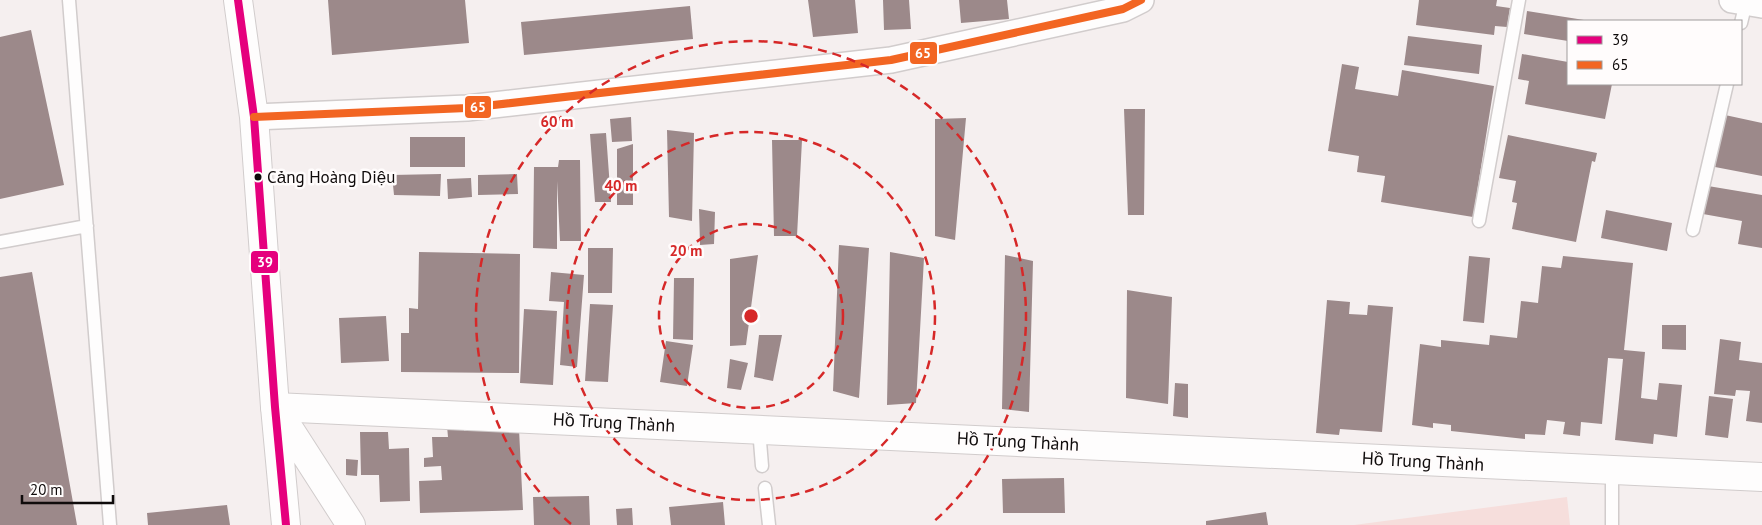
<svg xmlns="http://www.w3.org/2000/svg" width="1762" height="525" viewBox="0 0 1762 525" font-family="'PT Sans',sans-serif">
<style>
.green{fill:#f6dedc}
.building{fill:#9c898a}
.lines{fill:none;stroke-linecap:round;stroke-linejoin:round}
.lane-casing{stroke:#d1cccc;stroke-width:15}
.street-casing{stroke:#d1cccc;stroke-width:28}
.secondary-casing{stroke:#d1cccc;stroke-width:30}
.highway-casing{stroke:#d1cccc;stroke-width:30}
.lane{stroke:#fefdfd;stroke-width:12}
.street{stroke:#fefdfd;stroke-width:25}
.secondary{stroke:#fefdfd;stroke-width:28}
.highway{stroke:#fefdfd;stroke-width:28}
.bus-1-casing{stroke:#fffcfc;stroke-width:11}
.bus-2-casing{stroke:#fffcfc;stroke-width:11}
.bus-1{stroke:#e5007d;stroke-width:8}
.bus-2{stroke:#f26522;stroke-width:8}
.ring{fill:none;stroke:#d62828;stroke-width:2.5;stroke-dasharray:9 6}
.bus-dot{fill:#0f0b0b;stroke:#fffcfc;stroke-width:2}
.labels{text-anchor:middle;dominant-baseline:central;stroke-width:5;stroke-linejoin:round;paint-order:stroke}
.bus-label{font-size:17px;fill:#0f0b0b;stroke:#fffcfc;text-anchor:start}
.street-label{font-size:18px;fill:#0f0b0b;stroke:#fffcfc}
.centre{fill:#d62828;stroke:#fffcfc;stroke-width:2.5}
.ring-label{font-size:15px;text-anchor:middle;font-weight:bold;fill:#d62828;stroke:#fffcfc;stroke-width:5;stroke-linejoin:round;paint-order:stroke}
.line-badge{stroke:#fffcfc;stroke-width:2}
.badge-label{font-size:14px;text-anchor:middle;font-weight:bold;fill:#fff}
</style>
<rect width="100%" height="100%" fill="#f5efef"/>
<path class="green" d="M 1567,497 L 1570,525 L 1354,525 Z"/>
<path class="building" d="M 328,0 L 465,0 L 469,43 L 332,55 Z
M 808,0 L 855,0 L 858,33 L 813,37 Z
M 883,0 L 909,0 L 911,29 L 884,30 Z
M 959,0 L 1007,0 L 1009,19 L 961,23 Z
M 1419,0 L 1497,0 L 1496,6 L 1510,8 L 1507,27 L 1495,26 L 1494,35 L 1416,25 Z
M 690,6 L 693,39 L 524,55 L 521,22 Z
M 1527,11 L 1584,20 L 1584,21 L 1568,21 L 1568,41 L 1524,34 Z
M 31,30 L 64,185 L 0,199 L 0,37 Z
M 1408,36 L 1482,45 L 1479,74 L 1404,65 Z
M 1522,54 L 1568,62 L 1568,84 L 1612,84 L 1605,119 L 1525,104 L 1529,81 L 1518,79 Z
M 1342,64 L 1359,67 L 1355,89 L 1398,96 L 1402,70 L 1494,86 L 1473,217 L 1381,202 L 1385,176 L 1357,172 L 1359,156 L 1328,151 Z
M 1124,109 L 1145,109 L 1144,215 L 1128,215 Z
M 1725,115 L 1762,123 L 1762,176 L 1715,167 Z
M 631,117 L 632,141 L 612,142 L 610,119 Z
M 966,118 L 955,240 L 935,236 L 935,119 Z
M 667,130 L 694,133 L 692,221 L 669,217 Z
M 606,133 L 611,202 L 595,202 L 590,134 Z
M 1508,135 L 1597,153 L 1595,162 L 1592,161 L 1576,242 L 1512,229 L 1517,203 L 1512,202 L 1516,181 L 1499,178 Z
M 410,137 L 465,137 L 465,167 L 410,167 Z
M 772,140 L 802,140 L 797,236 L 774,236 Z
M 633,144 L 633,205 L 617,205 L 617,149 Z
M 559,160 L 580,160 L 581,241 L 560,241 L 557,181 L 557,249 L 533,248 L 534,167 L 558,167 Z
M 441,174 L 440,196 L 394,195 L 392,175 Z
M 517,174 L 518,194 L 478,195 L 478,175 Z
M 471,178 L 472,197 L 448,199 L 447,179 Z
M 1708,186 L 1762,195 L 1762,248 L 1738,244 L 1742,221 L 1703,214 Z
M 699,209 L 715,212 L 714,244 L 700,245 Z
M 1606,210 L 1672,223 L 1667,251 L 1601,238 Z
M 839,245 L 869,248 L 859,398 L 833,391 Z
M 588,248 L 613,248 L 612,293 L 588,293 Z
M 419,252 L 520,254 L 519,373 L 401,372 L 401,333 L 409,333 L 409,308 L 418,309 Z
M 890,252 L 924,258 L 916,403 L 887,405 Z
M 758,255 L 746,345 L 730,346 L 730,259 Z
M 1005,255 L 1033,261 L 1029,412 L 1002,409 Z
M 1469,256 L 1490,258 L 1484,323 L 1463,321 Z
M 1563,256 L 1633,263 L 1624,350 L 1645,352 L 1641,398 L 1657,400 L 1659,383 L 1682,385 L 1677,437 L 1654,434 L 1653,444 L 1615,440 L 1623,359 L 1608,358 L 1602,424 L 1581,422 L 1580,436 L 1563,434 L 1565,422 L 1547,420 L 1545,435 L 1525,434 L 1525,439 L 1451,431 L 1451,425 L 1433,423 L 1433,428 L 1412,425 L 1420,344 L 1441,347 L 1441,340 L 1489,345 L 1490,335 L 1517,338 L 1521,301 L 1538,303 L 1542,266 L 1561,268 Z
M 32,272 L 77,525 L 0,525 L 0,277 Z
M 551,272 L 584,275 L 577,367 L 560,365 L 564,302 L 549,301 Z
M 674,278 L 694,278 L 693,340 L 673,339 Z
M 1127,290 L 1172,297 L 1168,404 L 1126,398 Z
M 1327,300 L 1350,302 L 1349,314 L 1367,315 L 1368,305 L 1393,307 L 1382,432 L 1340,429 L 1339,435 L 1316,433 Z
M 590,304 L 613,305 L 608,382 L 585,381 Z
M 524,309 L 557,311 L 553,385 L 520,383 Z
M 386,316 L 389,361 L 341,363 L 339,318 Z
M 1662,325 L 1686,325 L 1686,350 L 1662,349 Z
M 759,335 L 782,335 L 773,381 L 754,377 Z
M 1720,339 L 1741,342 L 1739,360 L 1762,363 L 1762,423 L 1746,421 L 1750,391 L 1736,390 L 1735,396 L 1714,394 Z
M 666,341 L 693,345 L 687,386 L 660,382 Z
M 730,359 L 748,363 L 741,390 L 727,388 Z
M 1175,383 L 1188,384 L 1188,418 L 1173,416 Z
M 1709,396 L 1733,399 L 1728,438 L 1705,435 Z
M 464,425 L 464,431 L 519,429 L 523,510 L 420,513 L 419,481 L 442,480 L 441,466 L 424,467 L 424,458 L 433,457 L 432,437 L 448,437 L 447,426 Z
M 360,432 L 388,432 L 389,449 L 409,448 L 410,501 L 380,502 L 379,475 L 361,475 Z
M 346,459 L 358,460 L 357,476 L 346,475 Z
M 1064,478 L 1065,513 L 1003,513 L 1002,479 Z
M 589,496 L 590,525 L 534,525 L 533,497 Z
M 723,502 L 725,525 L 671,525 L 669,507 Z
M 227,505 L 230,525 L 148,525 L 147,513 Z
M 632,508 L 633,525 L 617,525 L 616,509 Z
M 1266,512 L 1268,525 L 1206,525 L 1206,521 Z"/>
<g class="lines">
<defs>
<path id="lane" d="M 69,0 L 110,525
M 1741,23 L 1746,2
M 1479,221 L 1519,0
M 1693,230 L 1727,84
M 0,242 L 87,226
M 759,429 L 762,466
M 1612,470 L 1612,525
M 765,488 L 769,525"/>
<path id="street" d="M 1732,0 L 1762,5
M 254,117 L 467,108 L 891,60 L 1123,9 L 1141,0"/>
<path id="secondary" d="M 275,407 L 1762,477"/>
<path id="highway" d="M 238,0 L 254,117 L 275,407 L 286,525
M 277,410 L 351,525"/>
</defs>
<use href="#lane" class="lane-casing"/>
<use href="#street" class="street-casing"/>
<use href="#secondary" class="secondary-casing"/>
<use href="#highway" class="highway-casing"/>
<use href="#lane" class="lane"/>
<use href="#street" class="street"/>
<use href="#secondary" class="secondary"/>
<use href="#highway" class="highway"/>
<defs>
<path id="bus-1" d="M 238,0 L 254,117 L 275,407 L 286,525"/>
<path id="bus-2" d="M 254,117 L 467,108 L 891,60 L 1123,9 L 1141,0"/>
</defs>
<use href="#bus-1" class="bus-1-casing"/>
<use href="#bus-2" class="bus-2-casing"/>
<use href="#bus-1" class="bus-1"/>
<use href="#bus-2" class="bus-2"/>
</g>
<g class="ring">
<circle cx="751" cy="316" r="92"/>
<circle cx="751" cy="316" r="184"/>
<path d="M571 524A275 275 0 1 1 931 524"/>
</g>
<circle class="bus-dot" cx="258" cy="177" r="4.5"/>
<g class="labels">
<g class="bus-label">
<text x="267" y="177">Cảng Hoàng Diệu</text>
</g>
<g class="street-label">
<text transform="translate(614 422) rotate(3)">Hồ Trung Thành</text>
<text transform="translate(1018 441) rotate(3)">Hồ Trung Thành</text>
<text transform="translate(1423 461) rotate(3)">Hồ Trung Thành</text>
</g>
</g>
<circle cx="751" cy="316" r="8" class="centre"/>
<g class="ring-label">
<text x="557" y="127">60 m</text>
<text x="621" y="191">40 m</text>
<text x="686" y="256">20 m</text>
</g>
<g class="line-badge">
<rect x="909" y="41" width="29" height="24" rx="5" fill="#f26522"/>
<rect x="464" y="95" width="28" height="24" rx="5" fill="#f26522"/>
<rect x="250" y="250" width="29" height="24" rx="5" fill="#e5007d"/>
</g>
<g class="badge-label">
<text x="923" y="58">65</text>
<text x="478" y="112">65</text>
<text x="265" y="267">39</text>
</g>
<rect x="1567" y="20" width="175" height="65" fill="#fffcfc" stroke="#9f9c9c"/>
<rect x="1577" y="36" width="25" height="8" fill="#e5007d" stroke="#9f9c9c"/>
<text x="1612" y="45" font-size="15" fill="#0f0b0b">39</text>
<rect x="1577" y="61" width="25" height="8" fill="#f26522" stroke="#9f9c9c"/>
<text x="1612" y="70" font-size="15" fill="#0f0b0b">65</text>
<path d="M22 495v8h91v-8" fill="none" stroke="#0f0b0b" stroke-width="2.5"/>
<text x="30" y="495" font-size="15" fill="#0f0b0b" stroke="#fffcfc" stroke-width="4" paint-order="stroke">20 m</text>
</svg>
